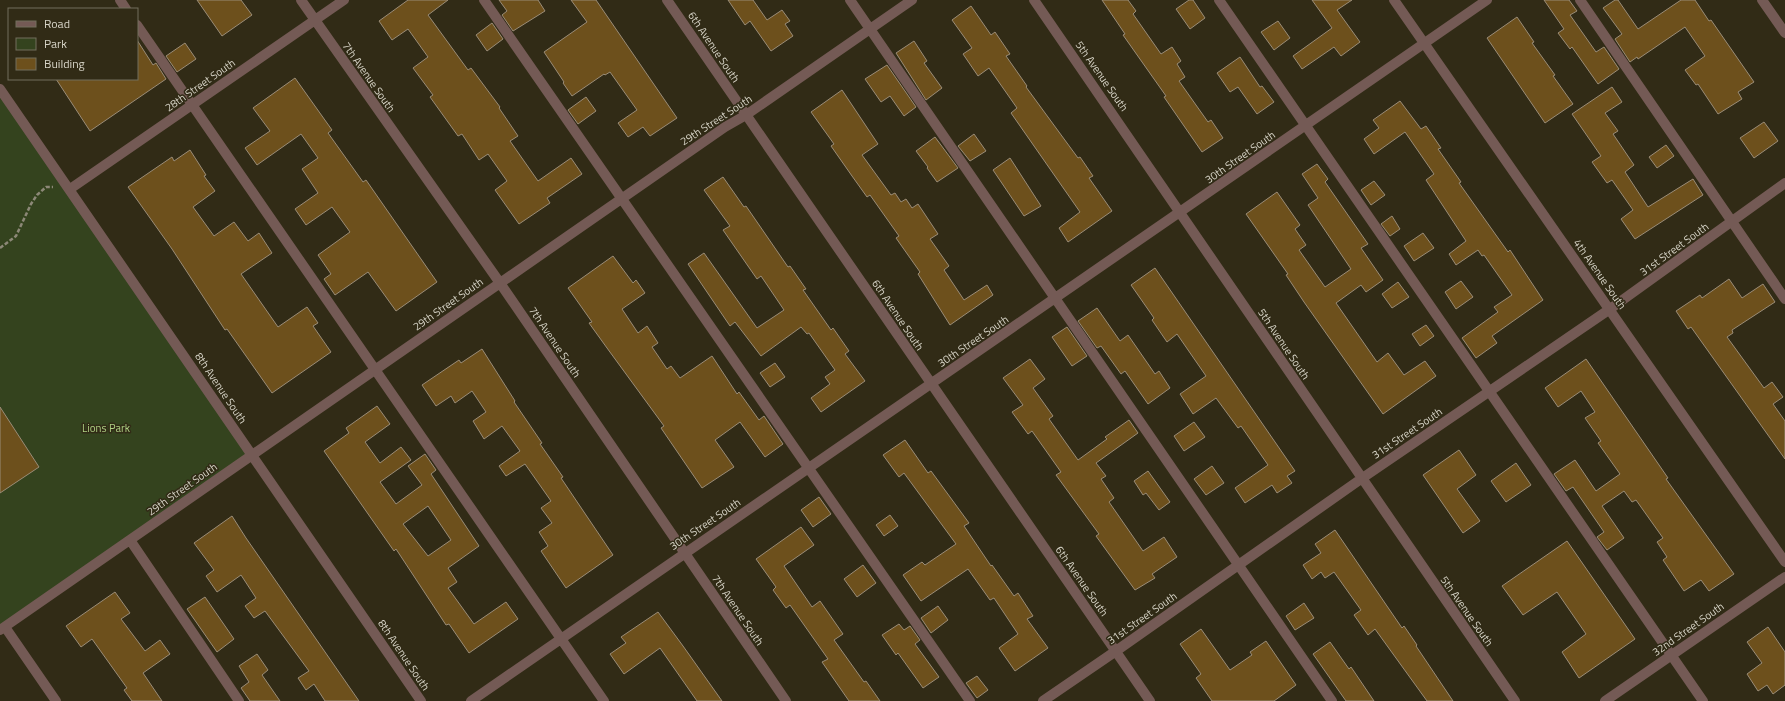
<svg xmlns="http://www.w3.org/2000/svg" width="1785" height="701" viewBox="0 0 1785 701" font-family="'Titillium Web',sans-serif">
<style>
.green{fill:#34431e}
.building{fill:#6d501c;stroke:#9a8c77;fill-rule:evenodd}
.lines{fill:none;stroke-linecap:round;stroke-linejoin:round}
.path{stroke:#8c8877;stroke-width:2.5;stroke-dasharray:4 2;stroke-linecap:butt}
.minor{stroke:#745a55;stroke-width:10}
.labels{text-anchor:middle;dominant-baseline:central;stroke-width:3;stroke-linejoin:round;paint-order:stroke}
.street-label{font-size:11px;fill:#d7d4c7;stroke:#312b16}
.park-label{font-size:11px;fill:#afd184;stroke:#312b16}
</style>
<rect width="100%" height="100%" fill="#312b16"/>
<path class="green" d="M 0,91 L 252,455 L 0,629 Z"/>
<path class="building" d="M 197,0 L 241,0 L 252,15 L 222,36 Z
M 408,0 L 448,0 L 428,15 L 468,70 L 471,68 L 500,107 L 499,108 L 518,136 L 510,141 L 538,181 L 571,158 L 582,174 L 547,198 L 550,203 L 519,224 L 495,190 L 507,181 L 488,154 L 479,160 L 462,134 L 458,136 L 430,97 L 433,95 L 413,68 L 428,57 L 408,29 L 392,40 L 379,21 Z
M 499,0 L 538,0 L 545,11 L 513,31 L 502,15 L 507,11 Z
M 571,0 L 596,0 L 677,118 L 650,136 L 643,127 L 628,137 L 618,123 L 637,110 L 610,72 L 605,75 L 604,74 L 572,96 L 563,83 L 564,82 L 544,52 L 587,22 Z
M 728,0 L 753,0 L 767,20 L 782,10 L 790,21 L 785,24 L 793,36 L 771,51 L 750,21 L 745,25 Z
M 1102,0 L 1128,0 L 1136,11 L 1133,14 L 1161,54 L 1172,47 L 1181,61 L 1177,64 L 1185,77 L 1179,81 L 1208,122 L 1211,120 L 1223,138 L 1202,152 L 1164,97 L 1166,96 L 1123,35 L 1125,34 Z
M 1189,0 L 1193,0 L 1205,18 L 1190,29 L 1176,9 Z
M 1312,0 L 1352,0 L 1337,10 L 1360,42 L 1341,56 L 1334,47 L 1302,69 L 1293,56 L 1332,28 Z
M 1544,0 L 1569,0 L 1577,11 L 1570,15 L 1596,52 L 1604,47 L 1619,69 L 1598,84 L 1572,47 L 1570,49 L 1558,33 L 1564,29 Z
M 1615,0 L 1618,0 L 1638,29 L 1681,0 L 1695,0 L 1709,21 L 1711,20 L 1754,82 L 1738,92 L 1742,99 L 1718,114 L 1698,84 L 1696,85 L 1685,70 L 1705,56 L 1685,27 L 1638,59 L 1637,57 L 1630,62 L 1615,39 L 1622,34 L 1603,8 Z
M 971,6 L 991,35 L 995,32 L 1010,54 L 1006,56 L 1027,86 L 1026,87 L 1078,158 L 1080,157 L 1093,176 L 1089,178 L 1112,211 L 1068,242 L 1059,228 L 1080,212 L 1011,113 L 1017,108 L 989,68 L 978,76 L 963,54 L 972,48 L 952,20 Z
M 1517,17 L 1534,42 L 1532,43 L 1555,75 L 1553,76 L 1573,104 L 1545,123 L 1487,38 Z
M 1278,21 L 1290,38 L 1274,50 L 1261,32 Z
M 492,23 L 503,39 L 487,51 L 476,35 Z
M 137,40 L 153,65 L 156,63 L 166,79 L 90,131 L 56,79 L 137,79 Z
M 914,41 L 927,61 L 924,63 L 942,88 L 926,100 L 896,53 Z
M 185,43 L 196,59 L 177,72 L 166,56 Z
M 1240,57 L 1260,87 L 1262,86 L 1274,102 L 1257,114 L 1238,87 L 1230,92 L 1217,73 Z
M 887,65 L 916,107 L 904,116 L 890,96 L 881,102 L 865,79 Z
M 295,78 L 332,130 L 328,133 L 363,182 L 366,180 L 437,282 L 396,311 L 368,272 L 335,295 L 324,279 L 331,274 L 318,255 L 350,232 L 332,207 L 306,225 L 295,209 L 318,193 L 302,169 L 318,158 L 301,134 L 257,165 L 245,148 L 270,131 L 253,108 Z
M 1612,87 L 1622,102 L 1605,113 L 1618,131 L 1613,134 L 1634,165 L 1625,172 L 1648,207 L 1693,179 L 1703,195 L 1635,239 L 1621,219 L 1633,210 L 1612,180 L 1607,183 L 1592,162 L 1601,156 L 1572,114 Z
M 842,90 L 878,144 L 862,155 L 891,195 L 895,193 L 901,202 L 906,199 L 912,208 L 918,204 L 938,234 L 930,239 L 949,266 L 944,270 L 964,300 L 987,285 L 993,295 L 950,325 L 918,274 L 920,272 L 896,238 L 899,236 L 870,195 L 867,197 L 852,176 L 831,146 L 834,144 L 811,112 Z
M 586,97 L 596,111 L 578,124 L 568,110 Z
M 1400,101 L 1421,129 L 1426,126 L 1441,148 L 1438,149 L 1461,182 L 1459,183 L 1508,252 L 1510,250 L 1543,300 L 1492,336 L 1497,343 L 1476,358 L 1462,338 L 1498,312 L 1494,307 L 1512,295 L 1484,255 L 1482,256 L 1478,250 L 1456,265 L 1449,254 L 1466,241 L 1426,180 L 1434,174 L 1405,132 L 1374,154 L 1364,139 L 1379,128 L 1373,120 Z
M 1764,122 L 1778,141 L 1754,158 L 1740,138 Z
M 974,134 L 986,151 L 970,161 L 958,146 Z
M 935,137 L 958,168 L 937,182 L 927,168 L 928,167 L 916,151 Z
M 1666,145 L 1674,156 L 1657,168 L 1649,157 Z
M 190,150 L 206,175 L 204,176 L 215,191 L 193,207 L 214,236 L 234,222 L 248,241 L 259,233 L 272,253 L 241,274 L 278,327 L 307,307 L 318,323 L 313,326 L 331,352 L 272,393 L 227,329 L 225,330 L 172,249 L 128,187 L 172,157 L 174,161 Z
M 1010,158 L 1041,206 L 1024,216 L 993,170 Z
M 1317,164 L 1328,179 L 1325,182 L 1368,244 L 1361,248 L 1383,280 L 1366,292 L 1361,285 L 1336,303 L 1377,362 L 1388,353 L 1404,375 L 1425,361 L 1436,376 L 1383,414 L 1304,302 L 1286,275 L 1288,274 L 1246,214 L 1277,192 L 1300,225 L 1295,229 L 1306,245 L 1299,250 L 1325,287 L 1351,269 L 1308,205 L 1318,198 L 1302,174 Z
M 723,177 L 744,207 L 746,206 L 788,267 L 790,266 L 806,289 L 803,290 L 831,330 L 833,328 L 849,351 L 845,354 L 865,381 L 821,412 L 811,398 L 830,384 L 825,377 L 835,370 L 809,333 L 807,334 L 801,327 L 761,356 L 735,322 L 730,326 L 688,264 L 704,253 L 757,328 L 784,310 L 761,276 L 757,279 L 723,230 L 730,226 L 704,190 Z
M 1374,181 L 1385,195 L 1371,205 L 1361,190 Z
M 1392,216 L 1400,229 L 1390,236 L 1381,224 Z
M 1423,233 L 1434,248 L 1414,261 L 1404,246 Z
M 613,256 L 633,283 L 636,280 L 645,293 L 622,309 L 638,333 L 647,326 L 658,343 L 652,347 L 667,369 L 671,366 L 680,378 L 712,356 L 737,394 L 739,392 L 759,420 L 764,416 L 783,444 L 765,457 L 740,422 L 715,440 L 734,467 L 702,488 L 661,428 L 664,426 L 607,348 L 589,323 L 592,322 L 568,288 Z
M 1155,268 L 1295,471 L 1287,476 L 1292,483 L 1277,493 L 1272,485 L 1245,503 L 1235,488 L 1268,465 L 1241,426 L 1238,428 L 1216,398 L 1193,414 L 1180,394 L 1206,376 L 1177,334 L 1167,342 L 1152,320 L 1154,318 L 1131,285 Z
M 1729,279 L 1742,298 L 1763,284 L 1775,302 L 1732,330 L 1733,333 L 1727,337 L 1764,388 L 1772,382 L 1783,397 L 1773,404 L 1785,421 L 1785,459 L 1691,327 L 1688,329 L 1676,311 L 1700,295 L 1702,298 Z
M 1461,281 L 1473,297 L 1456,309 L 1445,292 Z
M 1398,282 L 1409,297 L 1392,308 L 1382,294 Z
M 1097,308 L 1120,341 L 1128,335 L 1155,374 L 1159,371 L 1170,388 L 1148,404 L 1125,371 L 1121,374 L 1101,346 L 1097,348 L 1078,321 Z
M 1426,325 L 1434,336 L 1420,346 L 1412,334 Z
M 1067,327 L 1087,356 L 1072,366 L 1052,337 Z
M 482,349 L 515,401 L 514,402 L 542,443 L 540,444 L 563,477 L 561,478 L 613,555 L 566,588 L 541,551 L 548,546 L 539,532 L 552,523 L 541,508 L 551,501 L 525,464 L 506,476 L 499,466 L 520,451 L 502,426 L 484,439 L 473,421 L 486,412 L 472,391 L 455,403 L 451,396 L 436,406 L 422,385 L 459,360 L 461,363 Z
M 1030,359 L 1045,379 L 1033,388 L 1053,416 L 1049,419 L 1078,460 L 1107,439 L 1105,437 L 1129,420 L 1138,433 L 1096,463 L 1106,476 L 1101,479 L 1114,498 L 1109,502 L 1143,551 L 1164,537 L 1177,557 L 1152,574 L 1155,578 L 1135,590 L 1096,536 L 1099,534 L 1056,475 L 1061,472 L 1032,431 L 1028,434 L 1012,412 L 1023,405 L 1003,378 Z
M 1586,359 L 1668,478 L 1666,479 L 1734,574 L 1709,591 L 1701,580 L 1684,591 L 1663,560 L 1667,557 L 1657,542 L 1663,538 L 1636,500 L 1632,502 L 1624,491 L 1602,506 L 1624,538 L 1607,550 L 1597,537 L 1604,532 L 1573,487 L 1566,491 L 1554,474 L 1575,460 L 1596,491 L 1620,474 L 1598,443 L 1601,441 L 1585,418 L 1595,412 L 1581,391 L 1558,407 L 1545,388 Z
M 775,363 L 785,377 L 770,387 L 760,373 Z
M 377,406 L 390,424 L 365,442 L 380,463 L 401,447 L 411,460 L 380,482 L 396,504 L 422,485 L 408,466 L 425,454 L 436,470 L 431,474 L 479,546 L 448,568 L 457,582 L 448,588 L 474,624 L 506,602 L 518,619 L 469,653 L 449,624 L 446,625 L 396,549 L 394,551 L 324,451 L 349,433 L 346,428 ZM 428,506 L 451,540 L 428,556 L 403,524 Z
M 0,407 L 39,467 L 0,493 Z
M 1194,422 L 1205,437 L 1184,451 L 1174,436 Z
M 905,440 L 928,473 L 931,471 L 969,523 L 964,526 L 991,566 L 992,565 L 1014,596 L 1018,593 L 1033,616 L 1027,619 L 1048,648 L 1015,671 L 999,648 L 1018,634 L 994,598 L 990,600 L 968,569 L 921,601 L 903,575 L 922,562 L 925,565 L 956,544 L 904,473 L 899,477 L 883,455 Z
M 1459,450 L 1476,475 L 1457,489 L 1480,521 L 1463,533 L 1423,475 Z
M 1516,463 L 1531,485 L 1506,502 L 1491,481 Z
M 1212,466 L 1224,483 L 1206,495 L 1194,479 Z
M 1148,471 L 1170,502 L 1159,510 L 1146,493 L 1143,495 L 1134,481 Z
M 819,497 L 831,514 L 813,527 L 801,510 Z
M 890,515 L 898,526 L 884,536 L 876,525 Z
M 232,516 L 246,538 L 359,701 L 325,701 L 314,684 L 306,690 L 298,678 L 309,671 L 265,611 L 254,618 L 245,606 L 256,598 L 241,575 L 217,592 L 206,576 L 214,570 L 194,543 Z
M 801,527 L 814,545 L 784,566 L 812,607 L 820,601 L 843,634 L 834,640 L 864,682 L 866,681 L 880,701 L 849,701 L 822,662 L 828,659 L 790,605 L 786,608 L 773,590 L 776,587 L 756,559 Z
M 1335,530 L 1402,628 L 1404,626 L 1417,645 L 1416,646 L 1453,701 L 1427,701 L 1375,629 L 1368,635 L 1354,615 L 1361,610 L 1334,572 L 1325,578 L 1321,572 L 1312,579 L 1303,565 L 1321,553 L 1315,544 Z
M 1567,541 L 1635,639 L 1579,678 L 1562,652 L 1586,634 L 1557,592 L 1523,615 L 1502,586 Z
M 863,565 L 876,583 L 857,597 L 844,579 Z
M 115,592 L 130,613 L 121,619 L 145,651 L 160,640 L 170,654 L 143,673 L 162,701 L 132,701 L 124,690 L 127,688 L 92,639 L 81,647 L 66,626 Z
M 205,597 L 234,639 L 217,652 L 187,609 Z
M 1304,603 L 1314,618 L 1295,630 L 1286,616 Z
M 938,606 L 948,620 L 931,633 L 921,618 Z
M 658,612 L 683,646 L 722,701 L 697,701 L 660,648 L 624,674 L 610,654 L 626,643 L 621,637 Z
M 899,624 L 904,630 L 910,626 L 920,640 L 915,644 L 939,677 L 923,688 L 898,653 L 896,655 L 882,635 Z
M 1768,627 L 1785,652 L 1785,685 L 1773,694 L 1767,685 L 1758,691 L 1747,674 L 1762,663 L 1747,642 Z
M 1201,629 L 1230,670 L 1252,655 L 1250,652 L 1266,641 L 1296,685 L 1274,701 L 1212,701 L 1196,678 L 1201,674 L 1180,644 Z
M 1330,642 L 1349,669 L 1351,667 L 1374,701 L 1346,701 L 1313,654 Z
M 257,654 L 268,670 L 262,675 L 280,701 L 250,701 L 241,688 L 249,682 L 239,666 Z
M 977,676 L 988,690 L 977,698 L 966,683 Z"/>
<g class="lines">
<path class="path" d="M 0,248 L 16,236 L 31,204 L 37,195 L 46,187 L 53,187"/>
<path class="minor" d="M 120,0 L 126,9
M 301,0 L 500,283 L 786,701
M 484,0 C 645,235 809,467 970,701
M 667,0 L 1150,701
M 850,0 L 1332,701
M 1034,0 C 1196,233 1353,468 1515,701
M 1219,0 L 1703,701
M 1394,0 L 1785,562
M 1580,0 L 1785,299
M 1762,0 L 1785,33
M 137,25 L 604,701
M 0,89 L 421,701
M 70,189 L 344,0
M 130,540 L 239,701
M 5,627 L 56,701
M 0,630 L 725,127 L 746,115 L 912,0
M 471,701 L 1487,0
M 1043,701 L 1116,651 L 1361,479 L 1610,309 L 1785,183
M 1605,701 L 1785,577"/>
</g>
<g class="labels">
<g class="street-label">
<text transform="translate(714 47) rotate(56)">6th Avenue South</text>
<text transform="translate(1102 76) rotate(55)">5th Avenue South</text>
<text transform="translate(369 77) rotate(55)">7th Avenue South</text>
<text transform="translate(200 85) rotate(-35)">28th Street South</text>
<text transform="translate(716 120) rotate(-33)">29th Street South</text>
<text transform="translate(1240 157) rotate(-35)">30th Street South</text>
<text transform="translate(1674 249) rotate(-36)">31st Street South</text>
<text transform="translate(1600 274) rotate(55)">4th Avenue South</text>
<text transform="translate(448 304) rotate(-35)">29th Street South</text>
<text transform="translate(898 315) rotate(56)">6th Avenue South</text>
<text transform="translate(973 341) rotate(-34)">30th Street South</text>
<text transform="translate(555 342) rotate(56)">7th Avenue South</text>
<text transform="translate(1284 344) rotate(56)">5th Avenue South</text>
<text transform="translate(221 388) rotate(56)">8th Avenue South</text>
<text transform="translate(1407 433) rotate(-34)">31st Street South</text>
<text transform="translate(182 489) rotate(-35)">29th Street South</text>
<text transform="translate(705 524) rotate(-34)">30th Street South</text>
<text transform="translate(1082 581) rotate(55)">6th Avenue South</text>
<text transform="translate(738 610) rotate(56)">7th Avenue South</text>
<text transform="translate(1467 611) rotate(55)">5th Avenue South</text>
<text transform="translate(1142 618) rotate(-35)">31st Street South</text>
<text transform="translate(1688 629) rotate(-35)">32nd Street South</text>
<text transform="translate(404 655) rotate(56)">8th Avenue South</text>
</g>
<g class="park-label">
<text x="106" y="428">Lions Park</text>
</g>
</g>
<rect x="8" y="8" width="130" height="72" fill="#312b16" stroke="#736f5d"/>
<rect x="16" y="21" width="20" height="6" fill="#745a55" stroke="#736f5d"/>
<text x="44" y="28" font-size="12" fill="#d7d4c7">Road</text>
<rect x="16" y="38" width="20" height="12" fill="#34431e" stroke="#736f5d"/>
<text x="44" y="48" font-size="12" fill="#d7d4c7">Park</text>
<rect x="16" y="58" width="20" height="12" fill="#6d501c" stroke="#736f5d"/>
<text x="44" y="68" font-size="12" fill="#d7d4c7">Building</text>
</svg>
